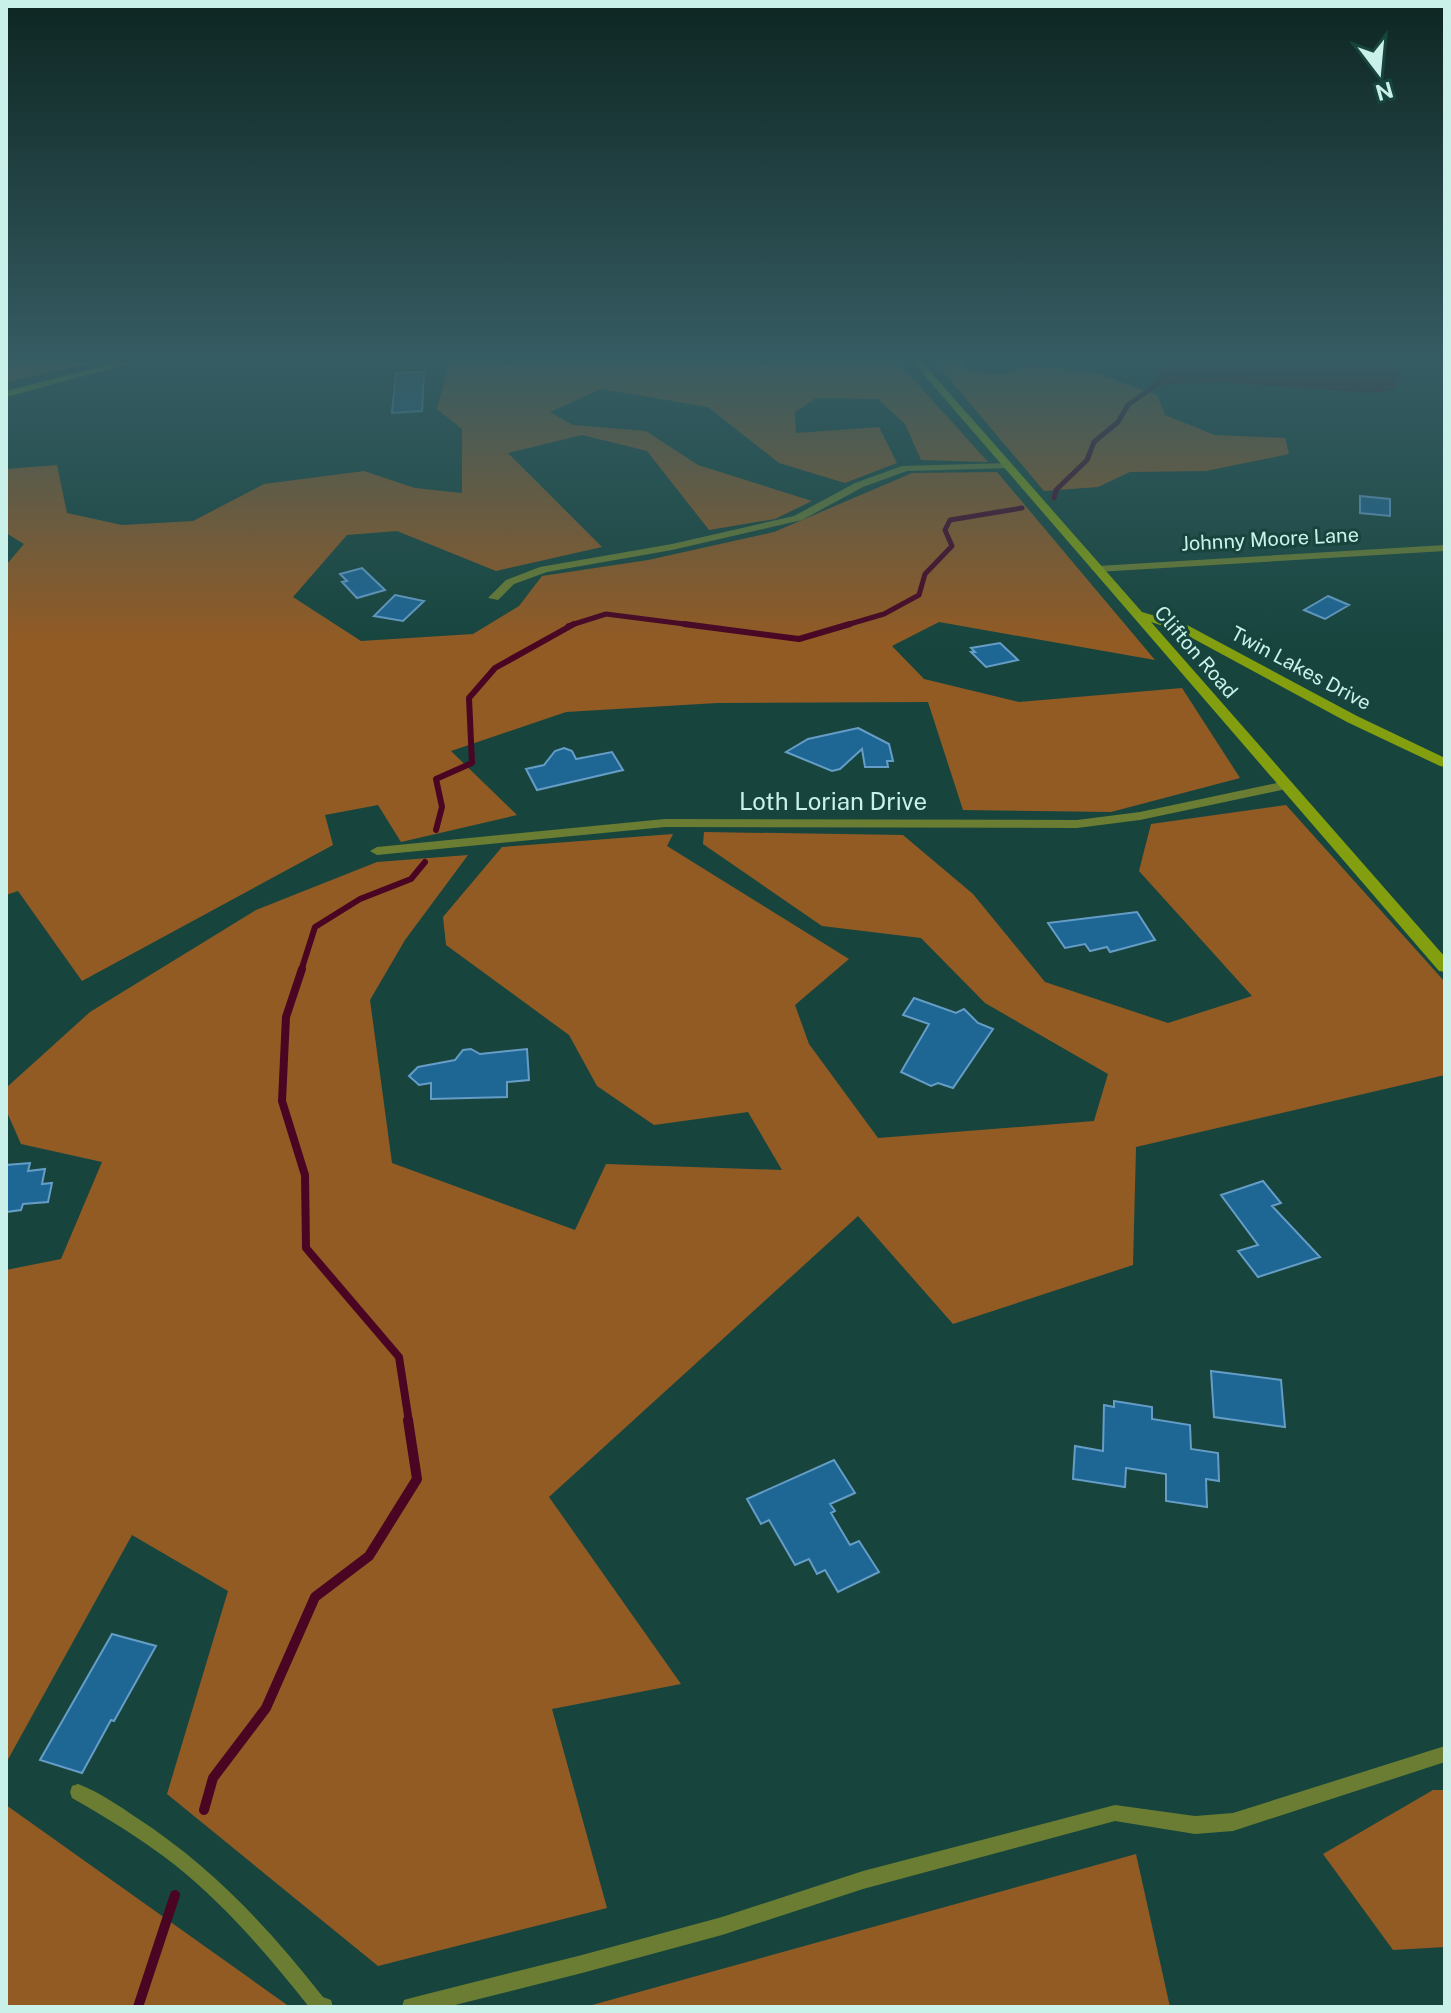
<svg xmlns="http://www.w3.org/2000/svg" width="1451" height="2013" viewBox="0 0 1451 2013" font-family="'Public Sans',sans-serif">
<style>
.forest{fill:#935b24}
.water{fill:#4a0523}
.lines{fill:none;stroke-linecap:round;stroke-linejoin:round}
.stream-far3{stroke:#4a0523;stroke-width:5}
.stream-far2{stroke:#4a0523;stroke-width:6}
.stream-far1{stroke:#4a0523;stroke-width:8}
.stream{stroke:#4a0523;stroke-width:10}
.building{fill:#1e6694;stroke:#659dc7;stroke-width:2}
.lane{fill:#6a7d32;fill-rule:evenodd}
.street{fill:#6a7d32;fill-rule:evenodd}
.secondary{fill:#839f10;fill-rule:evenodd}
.labels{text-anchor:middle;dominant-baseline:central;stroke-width:6;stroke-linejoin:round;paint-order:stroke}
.far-street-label{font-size:20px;fill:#c9f1e9;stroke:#17453e}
.street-label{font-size:24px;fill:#c9f1e9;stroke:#17453e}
</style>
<rect width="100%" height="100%" fill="#17453e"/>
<path class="forest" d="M 6,362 L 97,362 L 6,382 Z
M 449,362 L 898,362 L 988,462 L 921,460 L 905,424 L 878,399 L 816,398 L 795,412 L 796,433 L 879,427 L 897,463 L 845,483 L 779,463 L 708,407 L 601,389 L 550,412 L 573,425 L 646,431 L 698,465 L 812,501 L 775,519 L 709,530 L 647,451 L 582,435 L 508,453 L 602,547 L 496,571 L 397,531 L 347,535 L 293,597 L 361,641 L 473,634 L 519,606 L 542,576 L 648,560 L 774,532 L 912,473 L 997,472 L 1155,660 L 939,622 L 892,646 L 924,679 L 1019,702 L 1182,688 L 1240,778 L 1111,812 L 963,810 L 928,702 L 717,703 L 566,712 L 451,751 L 517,815 L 401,842 L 378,805 L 325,815 L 333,845 L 82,981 L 18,891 L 6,895 L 6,565 L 24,544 L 6,533 L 6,469 L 57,465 L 67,513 L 122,525 L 193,521 L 264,484 L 364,471 L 415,488 L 462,493 L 462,429 L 437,409 Z
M 935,362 L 962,362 L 967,370 L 1000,374 L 1031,365 L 1092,372 L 1157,395 L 1165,415 L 1215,435 L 1285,438 L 1289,454 L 1206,471 L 1130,472 L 1098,487 L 1044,491 Z
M 1286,805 L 1445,982 L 1445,1075 L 1136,1147 L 1133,1265 L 953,1324 L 858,1216 L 549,1497 L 681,1684 L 552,1709 L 607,1908 L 378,1966 L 167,1794 L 228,1591 L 132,1535 L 6,1763 L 6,1270 L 61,1259 L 102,1162 L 21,1144 L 6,1110 L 6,1088 L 90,1012 L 256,910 L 377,862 L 468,855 L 405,940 L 370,1000 L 392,1163 L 575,1230 L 606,1164 L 782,1170 L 748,1112 L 654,1125 L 597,1086 L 569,1035 L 446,945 L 443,917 L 502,847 L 673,834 L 667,846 L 849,959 L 795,1005 L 809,1044 L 878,1138 L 1094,1121 L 1108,1074 L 985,1003 L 921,938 L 822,926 L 703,844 L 704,832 L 903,835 L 973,894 L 1045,982 L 1168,1023 L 1252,996 L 1139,871 L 1151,824 Z
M 1433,1790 L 1445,1790 L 1445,1947 L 1393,1950 L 1323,1854 Z
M 6,1805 L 290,2007 L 6,2007 Z
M 1136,1854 L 1170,2007 L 585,2007 Z"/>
<path class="water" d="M 1169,362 L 1396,362 L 1399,376 L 1395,389 L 1376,393 L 1217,382 L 1161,385 L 1153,382 L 1159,368 Z"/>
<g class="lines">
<path class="stream-far3" d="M 1054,498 L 1056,490 L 1087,460 L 1094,442 L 1118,422 L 1128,405 L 1163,380
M 568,626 L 606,614 L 700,626
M 843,626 L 884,614 L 919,595 L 925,574 L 952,546 L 945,530 L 950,520 L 1022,508"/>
<path class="stream-far2" d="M 684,624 L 799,639 L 850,624
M 436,830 L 442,807 L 436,779 L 472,763 L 469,698 L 495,668 L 574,624
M 301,971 L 315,927 L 360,899 L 411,879 L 425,862"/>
<path class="stream-far1" d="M 302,969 L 286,1017 L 282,1101 L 305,1175 L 306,1248 L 399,1357 L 409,1422"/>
<path class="stream" d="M 204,1810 L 213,1778 L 266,1708 L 315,1597 L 369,1556 L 417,1479 L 408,1420
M 138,2007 L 175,1895"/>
</g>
<path class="building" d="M 424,372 L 422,411 L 392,413 L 396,373 Z
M 1360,496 L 1390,499 L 1390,516 L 1360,513 Z
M 362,568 L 385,590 L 357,598 L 342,582 L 347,581 L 340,574 Z
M 395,595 L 424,601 L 403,621 L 374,616 Z
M 1328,596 L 1349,605 L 1325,619 L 1304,610 Z
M 1000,643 L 1018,660 L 986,667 L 971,652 L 975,652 L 971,648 Z
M 858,728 L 889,744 L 893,761 L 887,761 L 888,767 L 865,767 L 862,749 L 840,769 L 832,771 L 786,752 L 808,739 Z
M 564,748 L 572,751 L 576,759 L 612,752 L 623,770 L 537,790 L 526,769 L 544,765 L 555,751 Z
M 1137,912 L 1155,940 L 1110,952 L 1107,947 L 1090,951 L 1085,944 L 1065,948 L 1048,923 Z
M 914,998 L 956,1013 L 964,1009 L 978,1023 L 993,1029 L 953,1088 L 938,1083 L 931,1086 L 901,1072 L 929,1024 L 903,1015 Z
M 471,1049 L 480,1054 L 527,1049 L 529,1080 L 507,1082 L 507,1097 L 431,1099 L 431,1083 L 419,1085 L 409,1076 L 418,1067 L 455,1060 L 463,1050 Z
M 30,1163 L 28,1171 L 45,1169 L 42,1184 L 52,1183 L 48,1202 L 23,1204 L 21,1210 L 6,1212 L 6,1165 Z
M 1263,1181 L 1281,1203 L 1272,1206 L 1320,1257 L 1258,1277 L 1238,1251 L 1258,1245 L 1221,1195 Z
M 1211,1371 L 1281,1380 L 1285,1427 L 1214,1417 Z
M 1114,1401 L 1152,1407 L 1152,1419 L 1190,1425 L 1191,1449 L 1218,1453 L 1219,1481 L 1206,1479 L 1207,1507 L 1166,1501 L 1166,1474 L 1126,1468 L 1125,1487 L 1073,1479 L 1075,1446 L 1103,1451 L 1104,1405 L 1114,1407 Z
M 834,1460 L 855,1493 L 830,1504 L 835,1511 L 831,1513 L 850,1545 L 859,1541 L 879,1572 L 838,1592 L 825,1570 L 817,1574 L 809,1559 L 795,1565 L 769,1520 L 761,1524 L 747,1499 Z
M 112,1634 L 156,1646 L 114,1721 L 111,1720 L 82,1773 L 40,1760 Z"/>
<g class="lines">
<path class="lane" d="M 1445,1746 L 1445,1762 L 1233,1831 L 1195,1834 L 1115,1821 L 863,1889 L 722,1935 L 582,1973 L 447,2007 L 402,2007 L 404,2000 L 411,1998 L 582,1955 L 722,1917 L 863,1871 L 1115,1805 L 1195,1816 L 1233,1813 Z
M 78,1784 C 99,1792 118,1805 137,1818 C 211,1866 269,1928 323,1997 L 331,2000 L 333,2007 L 309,2007 C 268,1955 226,1906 175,1865 C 142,1839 107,1818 72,1798 L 70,1792 L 72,1786 Z"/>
<path class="street" d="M 1007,463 L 1012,466 L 1011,468 L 907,471 L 863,487 L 802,520 L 672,550 L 547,572 L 514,584 L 498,600 L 488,598 L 506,580 L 540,567 L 672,544 L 794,516 L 855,483 L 902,466 Z
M 1445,545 L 1445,551 L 1097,572 L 1091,569 L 1097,566 Z
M 1286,781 L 1293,785 L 1291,788 L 1140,820 L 1077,828 L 665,827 L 377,855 L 370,851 L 377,847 L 665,819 L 1077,820 L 1140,812 Z"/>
<path class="secondary" d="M 119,362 L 135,362 L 6,397 L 6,391 Z
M 913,362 L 922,362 L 1142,612 L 1189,626 L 1357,716 L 1445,758 L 1445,767 L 1440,766 L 1347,722 L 1181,632 L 1151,622 L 1445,957 L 1445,972 L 1439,971 Z"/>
</g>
<linearGradient id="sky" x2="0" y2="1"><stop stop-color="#0d2622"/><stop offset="0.56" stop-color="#365c63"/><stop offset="1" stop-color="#365c63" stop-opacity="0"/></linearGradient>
<rect width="1451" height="644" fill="url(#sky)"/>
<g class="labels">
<g class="far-street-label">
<text transform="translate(1270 539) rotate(-3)">Johnny Moore Lane</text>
<text transform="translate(1196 652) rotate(49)">Clifton Road</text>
<text transform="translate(1301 668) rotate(28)">Twin Lakes Drive</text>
</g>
<g class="street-label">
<text x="833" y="801">Loth Lorian Drive</text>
</g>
</g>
<rect width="1451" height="2013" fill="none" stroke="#c9f1e9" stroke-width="16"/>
<g transform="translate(1379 72) rotate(164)" stroke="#17453e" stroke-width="6" paint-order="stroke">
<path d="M0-6L14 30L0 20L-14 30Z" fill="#c9f1e9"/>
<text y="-12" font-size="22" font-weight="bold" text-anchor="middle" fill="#c9f1e9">N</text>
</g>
</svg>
